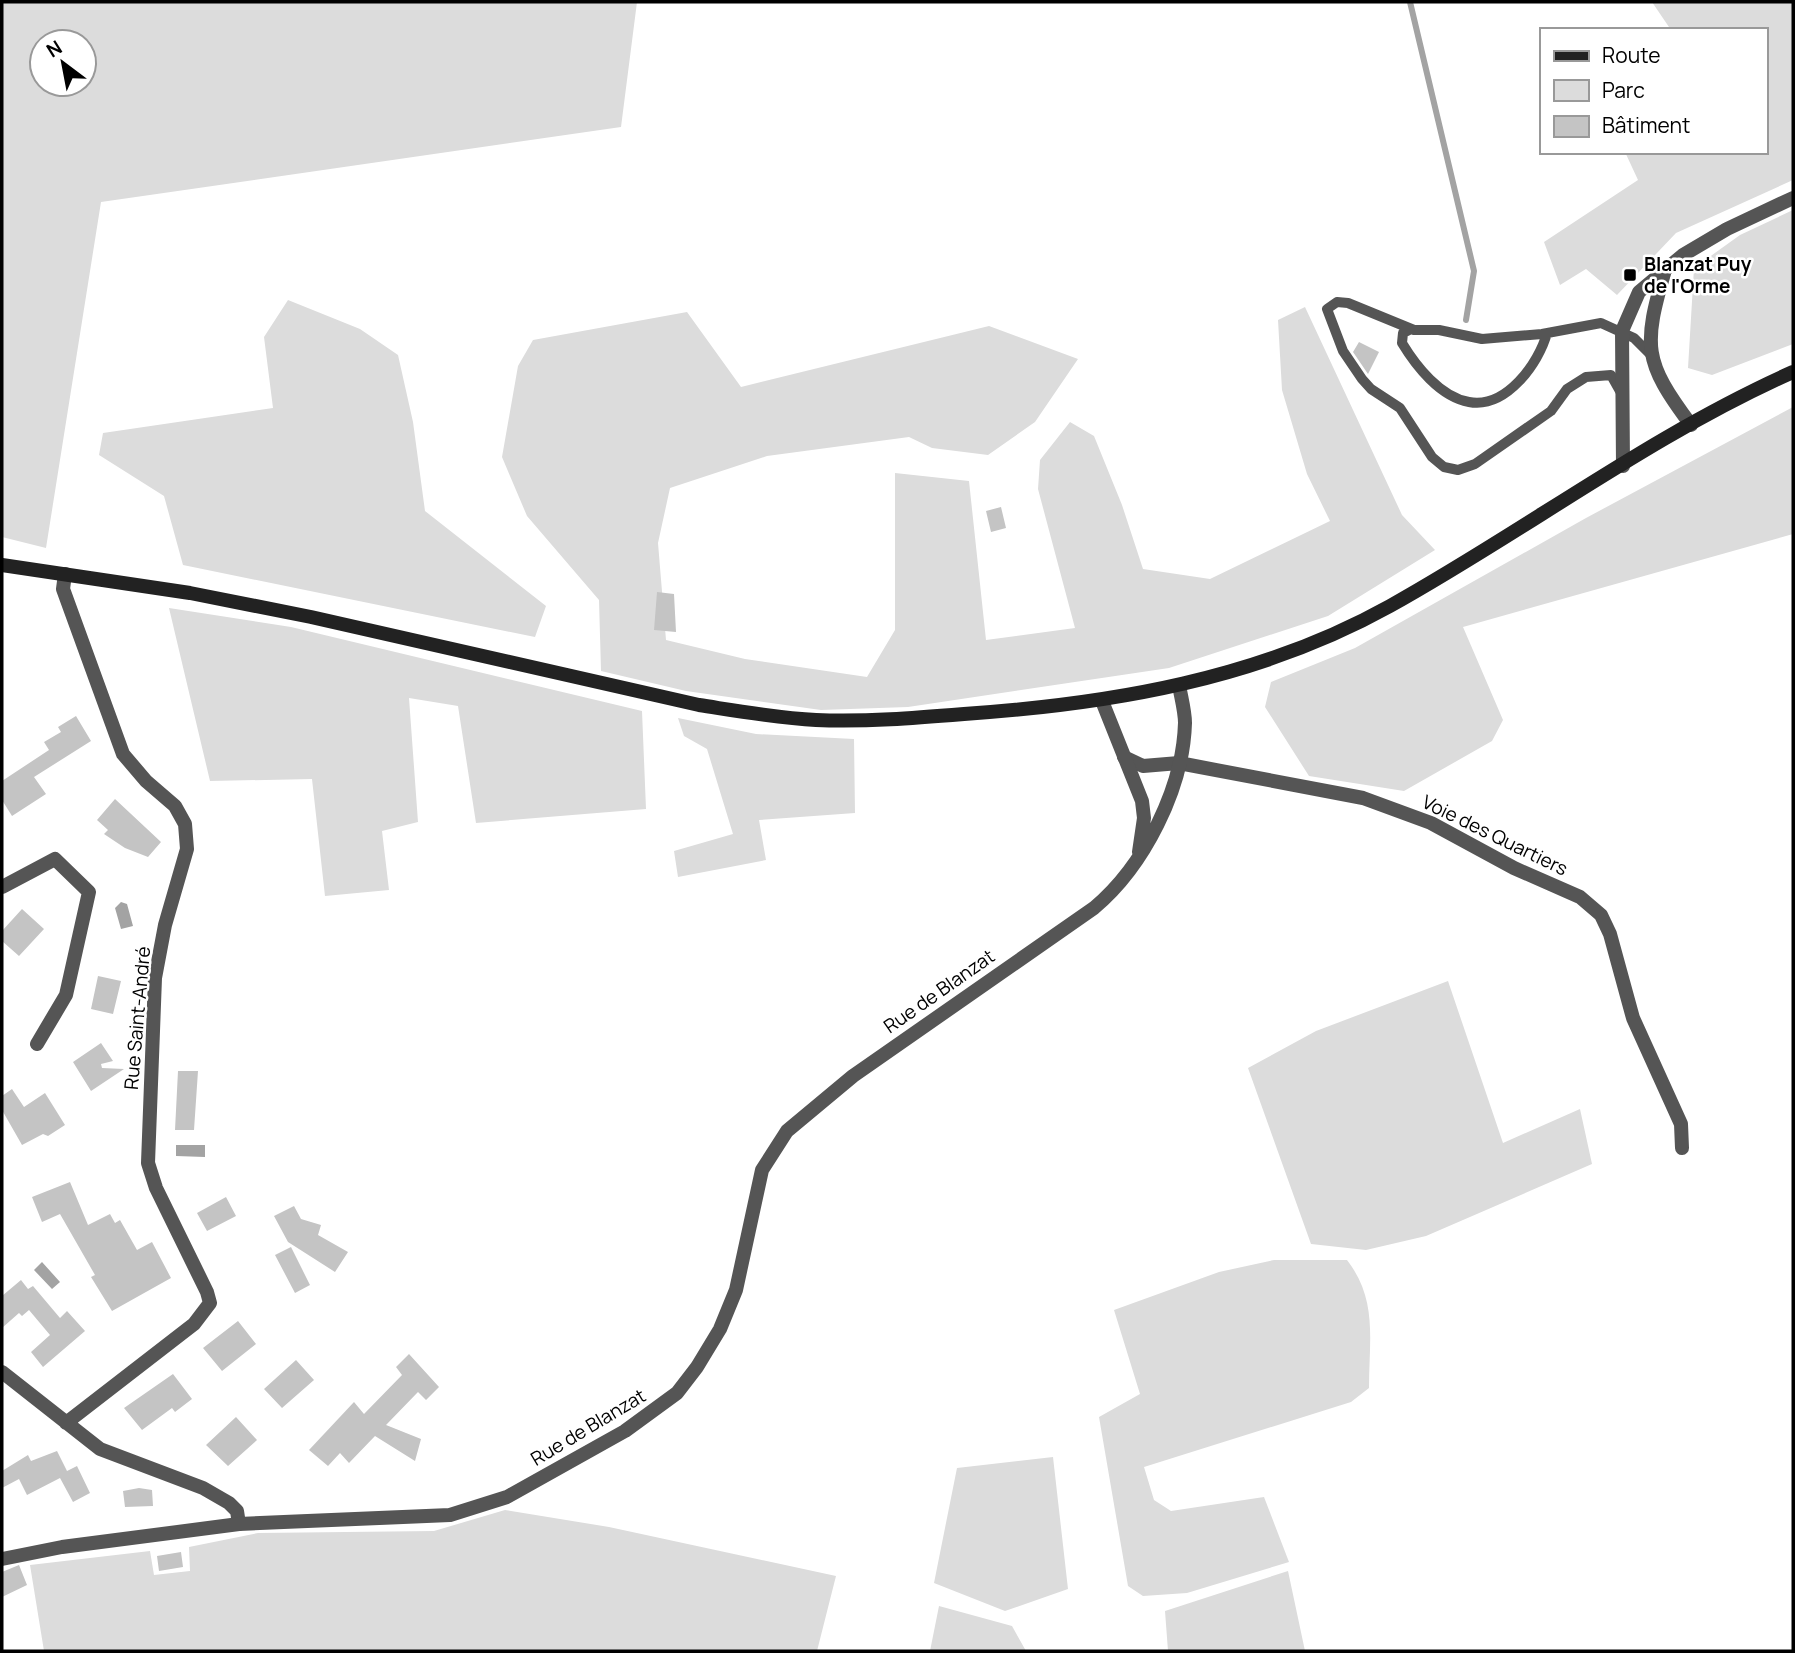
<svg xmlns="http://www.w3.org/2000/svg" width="1795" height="1653" viewBox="0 0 1795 1653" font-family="Manrope,sans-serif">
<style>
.green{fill:#dcdcdc;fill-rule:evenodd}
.water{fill:#a3a3a3}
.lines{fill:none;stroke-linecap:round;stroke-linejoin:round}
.stream{stroke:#a3a3a3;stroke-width:6}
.building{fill:#c4c4c4}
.service{stroke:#555;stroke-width:10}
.minor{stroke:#555;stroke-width:14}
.tertiary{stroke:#555;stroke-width:14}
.secondary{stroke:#222;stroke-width:14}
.poi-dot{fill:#000;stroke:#fff;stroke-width:2.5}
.labels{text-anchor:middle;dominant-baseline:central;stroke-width:5;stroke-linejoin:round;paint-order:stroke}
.poi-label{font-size:19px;font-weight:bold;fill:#000;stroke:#fff;text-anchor:start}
.street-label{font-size:19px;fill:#000;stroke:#fff}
</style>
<rect width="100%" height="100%" fill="#fff"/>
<path class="green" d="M 2,2 L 637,2 L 621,127 L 101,202 L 46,548 L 2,537 ZM 84,42 L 84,84 L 42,84 L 42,42 Z
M 1652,2 L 1793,2 L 1793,180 L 1676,233 L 1617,295 L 1586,269 L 1560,285 L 1544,242 L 1638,180 L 1625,152 L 1765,152 L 1765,30 L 1671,30 Z
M 1793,210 L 1793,344 L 1712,375 L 1688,368 L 1694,268 L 1740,235 Z
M 288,300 L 360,329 L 398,355 L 413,422 L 425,511 L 546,606 L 535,637 L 183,565 L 164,496 L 99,455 L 103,433 L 273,408 L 264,337 Z
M 1305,307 L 1402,515 L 1435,550 L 1328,616 L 1169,668 L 908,707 L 821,710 L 686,691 L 601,671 L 599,600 L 527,516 L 502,457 L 518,366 L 533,340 L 687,312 L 741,387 L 989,326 L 1078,359 L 1035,422 L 988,455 L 932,448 L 909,437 L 767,456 L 670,488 L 658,543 L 666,640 L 745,659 L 867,677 L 895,630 L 895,473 L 969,481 L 986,640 L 1075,628 L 1038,489 L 1040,460 L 1070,422 L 1094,436 L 1122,505 L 1143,569 L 1210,579 L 1330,521 L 1307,474 L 1282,390 L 1278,320 Z
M 1793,407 L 1793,534 L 1463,627 L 1503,720 L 1492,741 L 1404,791 L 1309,776 L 1265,707 L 1271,682 L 1355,648 L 1586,518 Z
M 169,608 L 291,627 L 642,711 L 646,809 L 476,823 L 458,706 L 409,698 L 418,822 L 382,831 L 389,890 L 325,896 L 312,779 L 210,781 Z
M 678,718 L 756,734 L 854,739 L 855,813 L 759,820 L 766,860 L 678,877 L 674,851 L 733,834 L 707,749 L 684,736 Z
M 1448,981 L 1503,1143 L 1580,1109 L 1592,1164 L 1426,1236 L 1366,1250 L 1311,1244 L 1248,1068 L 1316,1031 Z
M 1274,1260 L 1347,1260 C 1378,1300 1369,1340 1369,1388 L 1351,1402 L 1144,1467 L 1154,1500 L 1171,1511 L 1264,1497 L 1289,1562 L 1187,1593 L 1143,1596 L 1128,1586 L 1099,1417 L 1140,1394 L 1114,1310 L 1219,1272 Z
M 1053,1457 L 1068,1589 L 1005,1611 L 934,1583 L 957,1468 Z
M 505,1510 L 609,1527 L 836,1576 L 817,1651 L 44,1651 L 30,1565 L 150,1551 L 154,1575 L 190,1571 L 189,1547 L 258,1533 L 434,1531 Z
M 1288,1571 L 1305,1651 L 1168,1651 L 1165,1611 Z
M 939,1606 L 1012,1626 L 1026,1651 L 930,1651 Z"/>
<path class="water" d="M 121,902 L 127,904 L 133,926 L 121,929 L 115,908 Z
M 176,1145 L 205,1145 L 205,1157 L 176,1156 Z
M 42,1262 L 60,1282 L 52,1289 L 34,1270 Z"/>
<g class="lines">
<path class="stream" d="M 1410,2 L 1474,271 L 1466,320"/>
</g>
<path class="building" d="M 1359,342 L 1379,352 L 1368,374 L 1353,352 Z
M 1001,507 L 1006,528 L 991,532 L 986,511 Z
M 657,592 L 674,594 L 676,632 L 654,630 Z
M 76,716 L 91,741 L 34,777 L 46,794 L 12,816 L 2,800 L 2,781 L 49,750 L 44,742 L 61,732 L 58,727 Z
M 115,799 L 161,842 L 148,857 L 125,848 L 104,834 L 108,830 L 97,820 Z
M 22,909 L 44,929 L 19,956 L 2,941 L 2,931 Z
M 98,976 L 121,981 L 113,1014 L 91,1009 Z
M 101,1043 L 113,1061 L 101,1064 L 102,1068 L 124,1069 L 91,1091 L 73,1062 Z
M 178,1071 L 198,1071 L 194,1130 L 175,1130 Z
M 12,1089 L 24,1107 L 45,1093 L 65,1125 L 48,1136 L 43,1134 L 22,1145 L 2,1110 L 2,1096 Z
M 70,1182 L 88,1225 L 110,1214 L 115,1223 L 120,1220 L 137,1250 L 152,1242 L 171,1278 L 112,1311 L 91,1277 L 95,1275 L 60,1214 L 42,1222 L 32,1197 Z
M 226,1197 L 236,1216 L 207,1231 L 197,1213 Z
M 294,1206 L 301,1219 L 321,1225 L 318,1235 L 348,1252 L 335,1272 L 288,1242 L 274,1216 Z
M 291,1247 L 310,1285 L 295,1293 L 275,1255 Z
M 21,1280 L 28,1289 L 33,1286 L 60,1318 L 67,1311 L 85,1331 L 43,1367 L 31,1352 L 50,1335 L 29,1310 L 22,1316 L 19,1313 L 2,1328 L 2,1296 Z
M 238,1321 L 256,1344 L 222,1371 L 203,1348 Z
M 409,1354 L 439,1387 L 426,1400 L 418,1392 L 386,1425 L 421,1439 L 415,1461 L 375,1436 L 349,1463 L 340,1453 L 328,1466 L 309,1450 L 354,1402 L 364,1414 L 402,1375 L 396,1367 Z
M 296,1360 L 314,1380 L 282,1408 L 264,1389 Z
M 173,1374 L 192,1399 L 175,1412 L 172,1408 L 142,1430 L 124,1408 Z
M 236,1417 L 257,1440 L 228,1466 L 206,1445 Z
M 57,1451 L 67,1471 L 77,1466 L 90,1493 L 73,1502 L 60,1478 L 27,1495 L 19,1479 L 2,1488 L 2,1471 L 28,1455 L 31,1461 Z
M 139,1488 L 152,1490 L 153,1506 L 125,1507 L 123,1491 Z
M 181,1552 L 183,1567 L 159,1571 L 157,1556 Z
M 19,1565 L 27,1585 L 2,1597 L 2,1572 Z"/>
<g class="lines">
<path class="service" d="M 1411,329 L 1403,333 L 1402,343 C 1416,366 1440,397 1469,402 C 1506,409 1539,363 1547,333
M 1620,391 L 1611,375 L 1586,377 L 1567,389 L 1551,411 L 1475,464 L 1458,470 L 1444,467 L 1432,457 L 1400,408 L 1371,389 L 1362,379 L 1343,351 L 1327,309 L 1337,302 L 1348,303 L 1414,330 L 1439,330 L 1482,339 L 1542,334 L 1601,323 L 1634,338 L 1650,354"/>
<path class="minor" d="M 65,574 L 63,589 L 123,754 L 146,781 L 175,806 L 185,824 L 187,849 L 165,925 L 155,978 L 148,1163 L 156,1188 L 207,1292 L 210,1303 L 194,1324 L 66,1423
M 1124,757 L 1143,766 L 1179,763 L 1363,798 L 1431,823 L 1514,868 L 1580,897 L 1601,915 L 1610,934 L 1633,1018 L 1681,1124 L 1682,1148
M 2,887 L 55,859 L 89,892 L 66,995 L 37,1044
M 2,1372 L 100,1449 L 203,1488 L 229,1503 L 237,1511 L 239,1524"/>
<path class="tertiary" d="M 1665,270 C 1643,346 1643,361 1691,425
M 1623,466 L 1622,331 L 1639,292 L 1683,255 L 1727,229 L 1793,198
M 1102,701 L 1142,801 L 1144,818 L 1139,852
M 2,1559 L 62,1547 L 239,1524 L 450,1515 L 507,1497 L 625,1431 L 677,1393 L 697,1367 L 720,1329 L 736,1290 L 762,1170 L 787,1131 L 853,1076 L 1094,908 C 1144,866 1183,789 1185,723 C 1185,711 1181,697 1179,685"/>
<path class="secondary" d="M 2,565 L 190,593 L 311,617 L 699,705 C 738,711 777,718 816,720 C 866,722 915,718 964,714 C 1111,704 1259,679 1390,606 C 1525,531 1651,435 1793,372"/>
</g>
<rect class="poi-dot" x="1623" y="268" width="14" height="14" rx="3.5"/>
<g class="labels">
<g class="poi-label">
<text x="1644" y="264">Blanzat Puy<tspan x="1644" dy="22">de l'Orme</tspan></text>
</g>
<g class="street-label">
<text transform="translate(1495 835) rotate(26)">Voie des Quartiers</text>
<text transform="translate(939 991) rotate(-35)">Rue de Blanzat</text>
<text transform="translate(137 1018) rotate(-85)">Rue Saint-André</text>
<text transform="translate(588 1427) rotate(-31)">Rue de Blanzat</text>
</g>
</g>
<rect width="1795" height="1653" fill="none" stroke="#000000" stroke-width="7"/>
<rect x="1540" y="28" width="228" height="126" fill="#ffffff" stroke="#999999" stroke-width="2"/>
<rect x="1554" y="51" width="35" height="10" fill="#222222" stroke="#999999" stroke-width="2"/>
<text x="1602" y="63" font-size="21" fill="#000000">Route</text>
<rect x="1554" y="80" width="35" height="21" fill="#dcdcdc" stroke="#999999" stroke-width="2"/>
<text x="1602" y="98" font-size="21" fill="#000000">Parc</text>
<rect x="1554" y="116" width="35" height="21" fill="#c4c4c4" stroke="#999999" stroke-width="2"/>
<text x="1602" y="133" font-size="21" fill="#000000">Bâtiment</text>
<g transform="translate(63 63) rotate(328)"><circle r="33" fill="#ffffff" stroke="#999999" stroke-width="2"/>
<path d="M0-5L12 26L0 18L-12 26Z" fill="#000000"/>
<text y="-10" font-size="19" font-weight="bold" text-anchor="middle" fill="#000000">N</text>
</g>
</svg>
